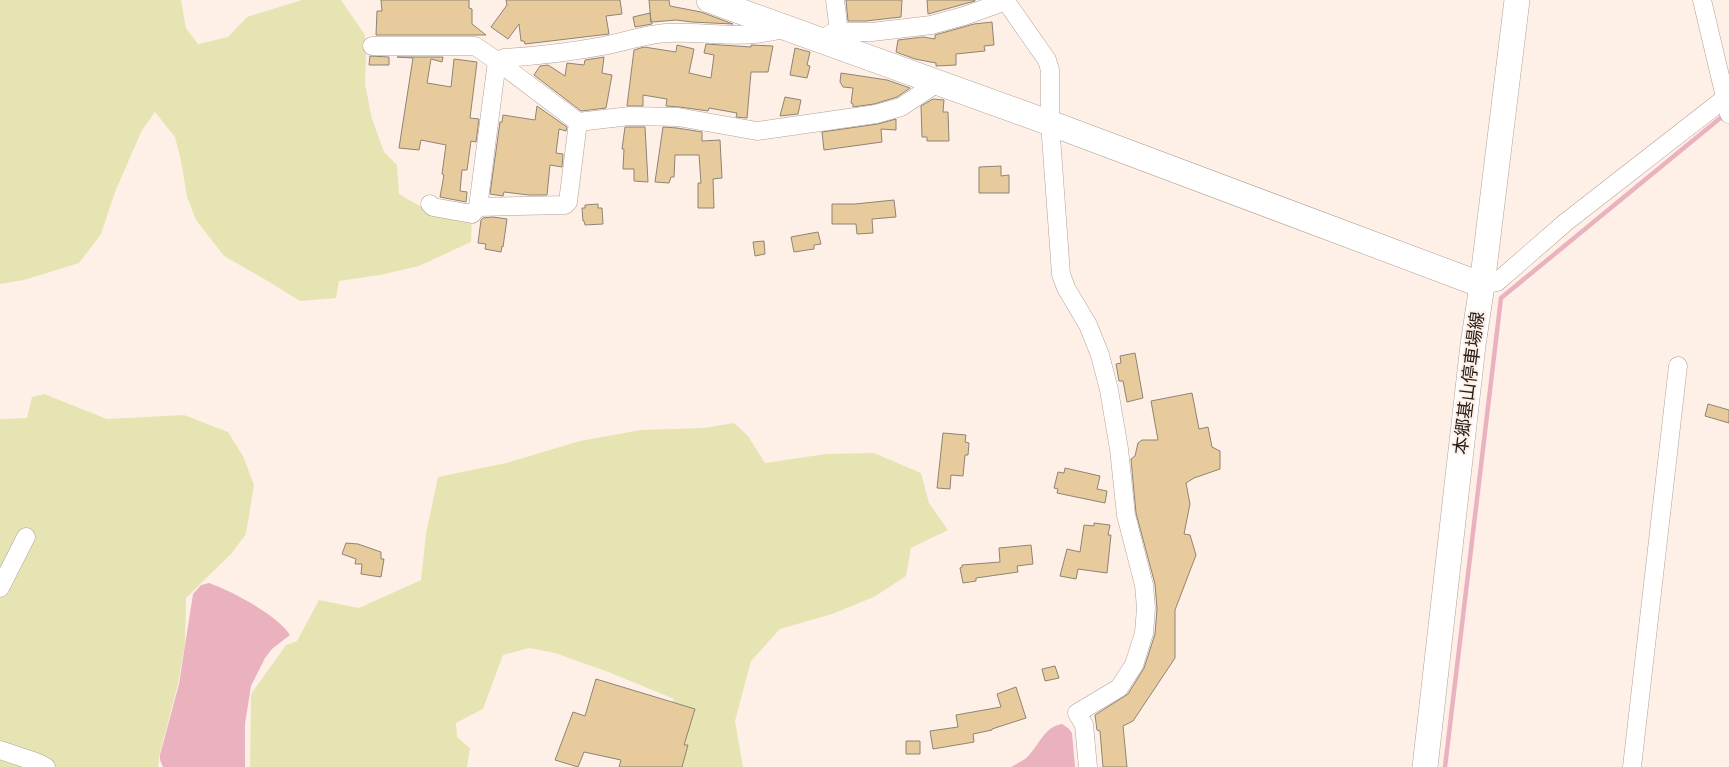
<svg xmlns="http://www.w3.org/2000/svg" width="1729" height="767" viewBox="0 0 1729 767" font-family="Helvetica,'Noto Sans JP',sans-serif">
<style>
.green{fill:#e7e4b3}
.water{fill:#eab1bf}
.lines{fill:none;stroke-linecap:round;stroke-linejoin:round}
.stream{stroke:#eab1bf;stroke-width:4.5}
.building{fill:#e8cb9d;stroke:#8e8475}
.street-casing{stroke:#b2a197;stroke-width:19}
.secondary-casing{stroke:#b2a197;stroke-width:26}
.street{stroke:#fff;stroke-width:18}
.secondary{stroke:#fff;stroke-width:25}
.labels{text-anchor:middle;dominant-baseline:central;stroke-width:4;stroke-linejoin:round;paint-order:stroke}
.street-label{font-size:18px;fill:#241e1a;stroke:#fff0e7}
</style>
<rect width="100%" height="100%" fill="#fff0e7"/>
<path class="green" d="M 0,0 L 181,0 L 186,28 L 198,44 L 228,37 L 247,17 L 302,0 L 341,0 L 365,35 L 366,55 L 365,84 L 372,119 L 384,152 L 397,165 L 399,194 L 425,209 L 472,219 L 471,242 L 419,266 L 380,275 L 339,281 L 336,298 L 300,301 L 266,280 L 224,256 L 196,220 L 187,197 L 181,161 L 175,137 L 155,112 L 142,130 L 115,192 L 101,234 L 79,263 L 24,280 L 0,284 Z
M 44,394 L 107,419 L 184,415 L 228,432 L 243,456 L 254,485 L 246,534 L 231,554 L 186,598 L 185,644 L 178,684 L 160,753 L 158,767 L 0,767 L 0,419 L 27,418 L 32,397 Z
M 734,423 L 748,436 L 765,463 L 826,454 L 874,453 L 921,473 L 929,503 L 948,530 L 911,548 L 906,576 L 874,597 L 832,614 L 780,629 L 751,661 L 735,721 L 743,767 L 656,767 L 652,734 L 674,699 L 611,673 L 555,653 L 529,648 L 503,655 L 483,709 L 456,723 L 457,737 L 470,748 L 467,767 L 250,767 L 251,694 L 286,645 L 297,641 L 319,600 L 359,608 L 421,580 L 426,534 L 438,477 L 506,463 L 580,441 L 641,430 L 704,428 Z"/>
<path class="water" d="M 209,583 C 230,590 279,616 290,635 L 272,649 L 265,658 L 251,686 L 245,724 L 245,767 L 163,767 L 160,760 L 160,755 L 179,684 L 193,594 L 201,585 Z
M 1062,724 L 1068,728 L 1072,733 L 1075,767 L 1011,767 C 1016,764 1021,762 1025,759 C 1039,747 1043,727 1062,724 Z"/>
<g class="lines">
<path class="stream" d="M 1445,767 L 1501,298 L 1724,115"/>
</g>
<path class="building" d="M 381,0 L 469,0 L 469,8 L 472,9 L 472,24 L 486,35 L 376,35 L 377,11 L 382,11 Z
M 506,0 L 620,0 L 622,14 L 606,16 L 609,34 L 525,44 L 524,41 L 521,41 L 519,24 L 508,39 L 491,27 L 507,5 Z
M 649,0 L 669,0 L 670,6 L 701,12 L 733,24 L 692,22 L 676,20 L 652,22 L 652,24 L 635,27 L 633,17 L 650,13 L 651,22 Z
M 846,0 L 902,0 L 901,17 L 866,21 L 848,21 Z
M 927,0 L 975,0 L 975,1 L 928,14 Z
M 992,22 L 994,45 L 984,46 L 985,51 L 956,54 L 956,65 L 936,66 L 936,63 L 915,59 L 896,52 L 898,40 L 923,37 L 935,39 L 935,35 L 974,24 Z
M 706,44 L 751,47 L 751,45 L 773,46 L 768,72 L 751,72 L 747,118 L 736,117 L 737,113 L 709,108 L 708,111 L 680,107 L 666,106 L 667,99 L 643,95 L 643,106 L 627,106 L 634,50 L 644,47 L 676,52 L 677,45 L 694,49 L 689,73 L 711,78 L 714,55 L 704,53 Z
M 795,48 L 810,52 L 807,65 L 810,66 L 807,78 L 790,75 Z
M 370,56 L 389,57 L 389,65 L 369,65 Z
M 397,57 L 443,57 L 442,62 L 431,59 L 427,83 L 451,87 L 454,59 L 477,62 L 470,118 L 479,119 L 476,142 L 471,141 L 467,170 L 462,170 L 460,191 L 467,192 L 466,202 L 440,197 L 444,175 L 442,174 L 446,145 L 421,140 L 419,150 L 399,148 L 413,58 Z
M 604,57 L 602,73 L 612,75 L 606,108 L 581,111 L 534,75 L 540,66 L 548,65 L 565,76 L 567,63 L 584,65 L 585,60 Z
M 841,73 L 887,80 L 910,88 L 897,97 L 874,104 L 853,107 L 853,104 L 851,103 L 853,88 L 843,87 L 840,82 Z
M 785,97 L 801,100 L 798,114 L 780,116 Z
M 933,99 L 944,100 L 943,112 L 948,112 L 949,141 L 927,141 L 927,137 L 922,137 L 921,106 Z
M 537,106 L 567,127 L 566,131 L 559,129 L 556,153 L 563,154 L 562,167 L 550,165 L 547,195 L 529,195 L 504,192 L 503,196 L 490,194 L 500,122 L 502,122 L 503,115 L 535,120 Z
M 896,119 L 896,130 L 881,129 L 882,142 L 824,150 L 822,132 L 878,124 Z
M 625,127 L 645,127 L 648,182 L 634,181 L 634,169 L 623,169 L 624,149 L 622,149 Z
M 663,127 L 677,128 L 702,132 L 702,141 L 720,140 L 722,178 L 713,179 L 714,208 L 698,208 L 698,183 L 701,183 L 699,155 L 675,155 L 674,177 L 671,177 L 669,183 L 655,182 Z
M 1001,166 L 1001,176 L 1009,175 L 1009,193 L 979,193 L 979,167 Z
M 894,200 L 896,217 L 872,219 L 873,233 L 857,234 L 856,224 L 832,224 L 832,204 L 855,204 Z
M 598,204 L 598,208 L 602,208 L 603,224 L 585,225 L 584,221 L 583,221 L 582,208 L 585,208 L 585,205 Z
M 493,217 L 507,219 L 503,247 L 502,246 L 501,252 L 485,249 L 486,244 L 478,243 L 481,220 L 483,218 Z
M 818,232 L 821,244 L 814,245 L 814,249 L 794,252 L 791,237 Z
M 764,241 L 765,254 L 755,256 L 753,242 Z
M 1135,353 L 1143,398 L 1127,402 L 1123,381 L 1119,381 L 1116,364 L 1121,363 L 1120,356 Z
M 1192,393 L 1199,429 L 1208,427 L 1212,447 L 1220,451 L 1220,469 L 1194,478 L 1186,483 L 1190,504 L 1184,534 L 1190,535 L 1196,555 L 1175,610 L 1175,658 L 1133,721 L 1123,726 L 1127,767 L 1103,767 L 1100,731 L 1097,730 L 1095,715 L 1128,694 L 1144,668 L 1155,634 L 1157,609 L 1155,584 L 1136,513 L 1131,459 L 1135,456 L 1138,443 L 1142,440 L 1158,440 L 1151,401 Z
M 1708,404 L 1729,410 L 1729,423 L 1705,416 Z
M 943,433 L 966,435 L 965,442 L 969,443 L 968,455 L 965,455 L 963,476 L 951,475 L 950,489 L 937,488 Z
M 1065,468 L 1100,476 L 1097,489 L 1107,491 L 1105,503 L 1057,493 L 1058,489 L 1054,488 L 1058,472 L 1064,473 Z
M 1094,523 L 1110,525 L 1108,535 L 1111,535 L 1107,573 L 1078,569 L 1076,579 L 1060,576 L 1067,549 L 1080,552 L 1084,525 L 1094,526 Z
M 346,543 L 358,544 L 381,552 L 381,559 L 384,559 L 381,577 L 361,574 L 362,564 L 355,564 L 356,559 L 342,554 Z
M 1031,545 L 1033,564 L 1017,566 L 1018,572 L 976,578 L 976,581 L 963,583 L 960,568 L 962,567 L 962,565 L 1000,562 L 999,548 Z
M 1055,666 L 1059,678 L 1045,681 L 1042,669 Z
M 596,679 L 695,709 L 684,745 L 688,745 L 682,767 L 619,767 L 621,760 L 584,752 L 578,767 L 555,760 L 573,712 L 585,716 Z
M 1016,687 L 1026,718 L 992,729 L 992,730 L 973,734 L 974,742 L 933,749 L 930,731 L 958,727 L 956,715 L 1001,707 L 997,694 Z
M 906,741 L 920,741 L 920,754 L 906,754 Z"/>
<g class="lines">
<defs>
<path id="street" d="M 835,0 L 839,32
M 1005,0 L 1047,60 L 1050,70 L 1050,123 L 1061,274 L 1066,288 L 1088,325 L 1100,355 L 1109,390 L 1119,449 L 1126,515 L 1144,585 L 1146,608 L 1144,633 L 1134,665 L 1119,688 L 1077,713 L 1084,725 L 1088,767
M 1702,0 L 1729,114
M 819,41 L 832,33 L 839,32 L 872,32 L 931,25 L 964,16 L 1006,1
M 372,46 L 475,46 L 497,61 L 578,122 L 630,116 L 678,117 L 757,131 L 876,114 L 901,107 L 937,83
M 430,204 L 433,207 L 472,214 L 478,207 L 565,205 L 568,202 L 578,122
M 478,207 L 497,61 L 504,58 C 537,56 570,52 603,46 C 624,42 646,34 667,33 C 707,31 746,41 785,28
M 1482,285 L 1497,282 L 1566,222 L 1729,95
M 0,588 L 26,537
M 0,750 L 36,762 L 46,767
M 1632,767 L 1678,366"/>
<path id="secondary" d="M 709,0 L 1050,123 L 1482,285
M 1425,767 L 1473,345 L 1482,285 L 1517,0"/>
</defs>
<use href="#street" class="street-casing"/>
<use href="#secondary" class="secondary-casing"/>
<use href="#street" class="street"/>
<use href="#secondary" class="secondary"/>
</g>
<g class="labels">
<g class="street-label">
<text transform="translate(1469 383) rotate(-83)">本郷基山停車場線</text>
</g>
</g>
</svg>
